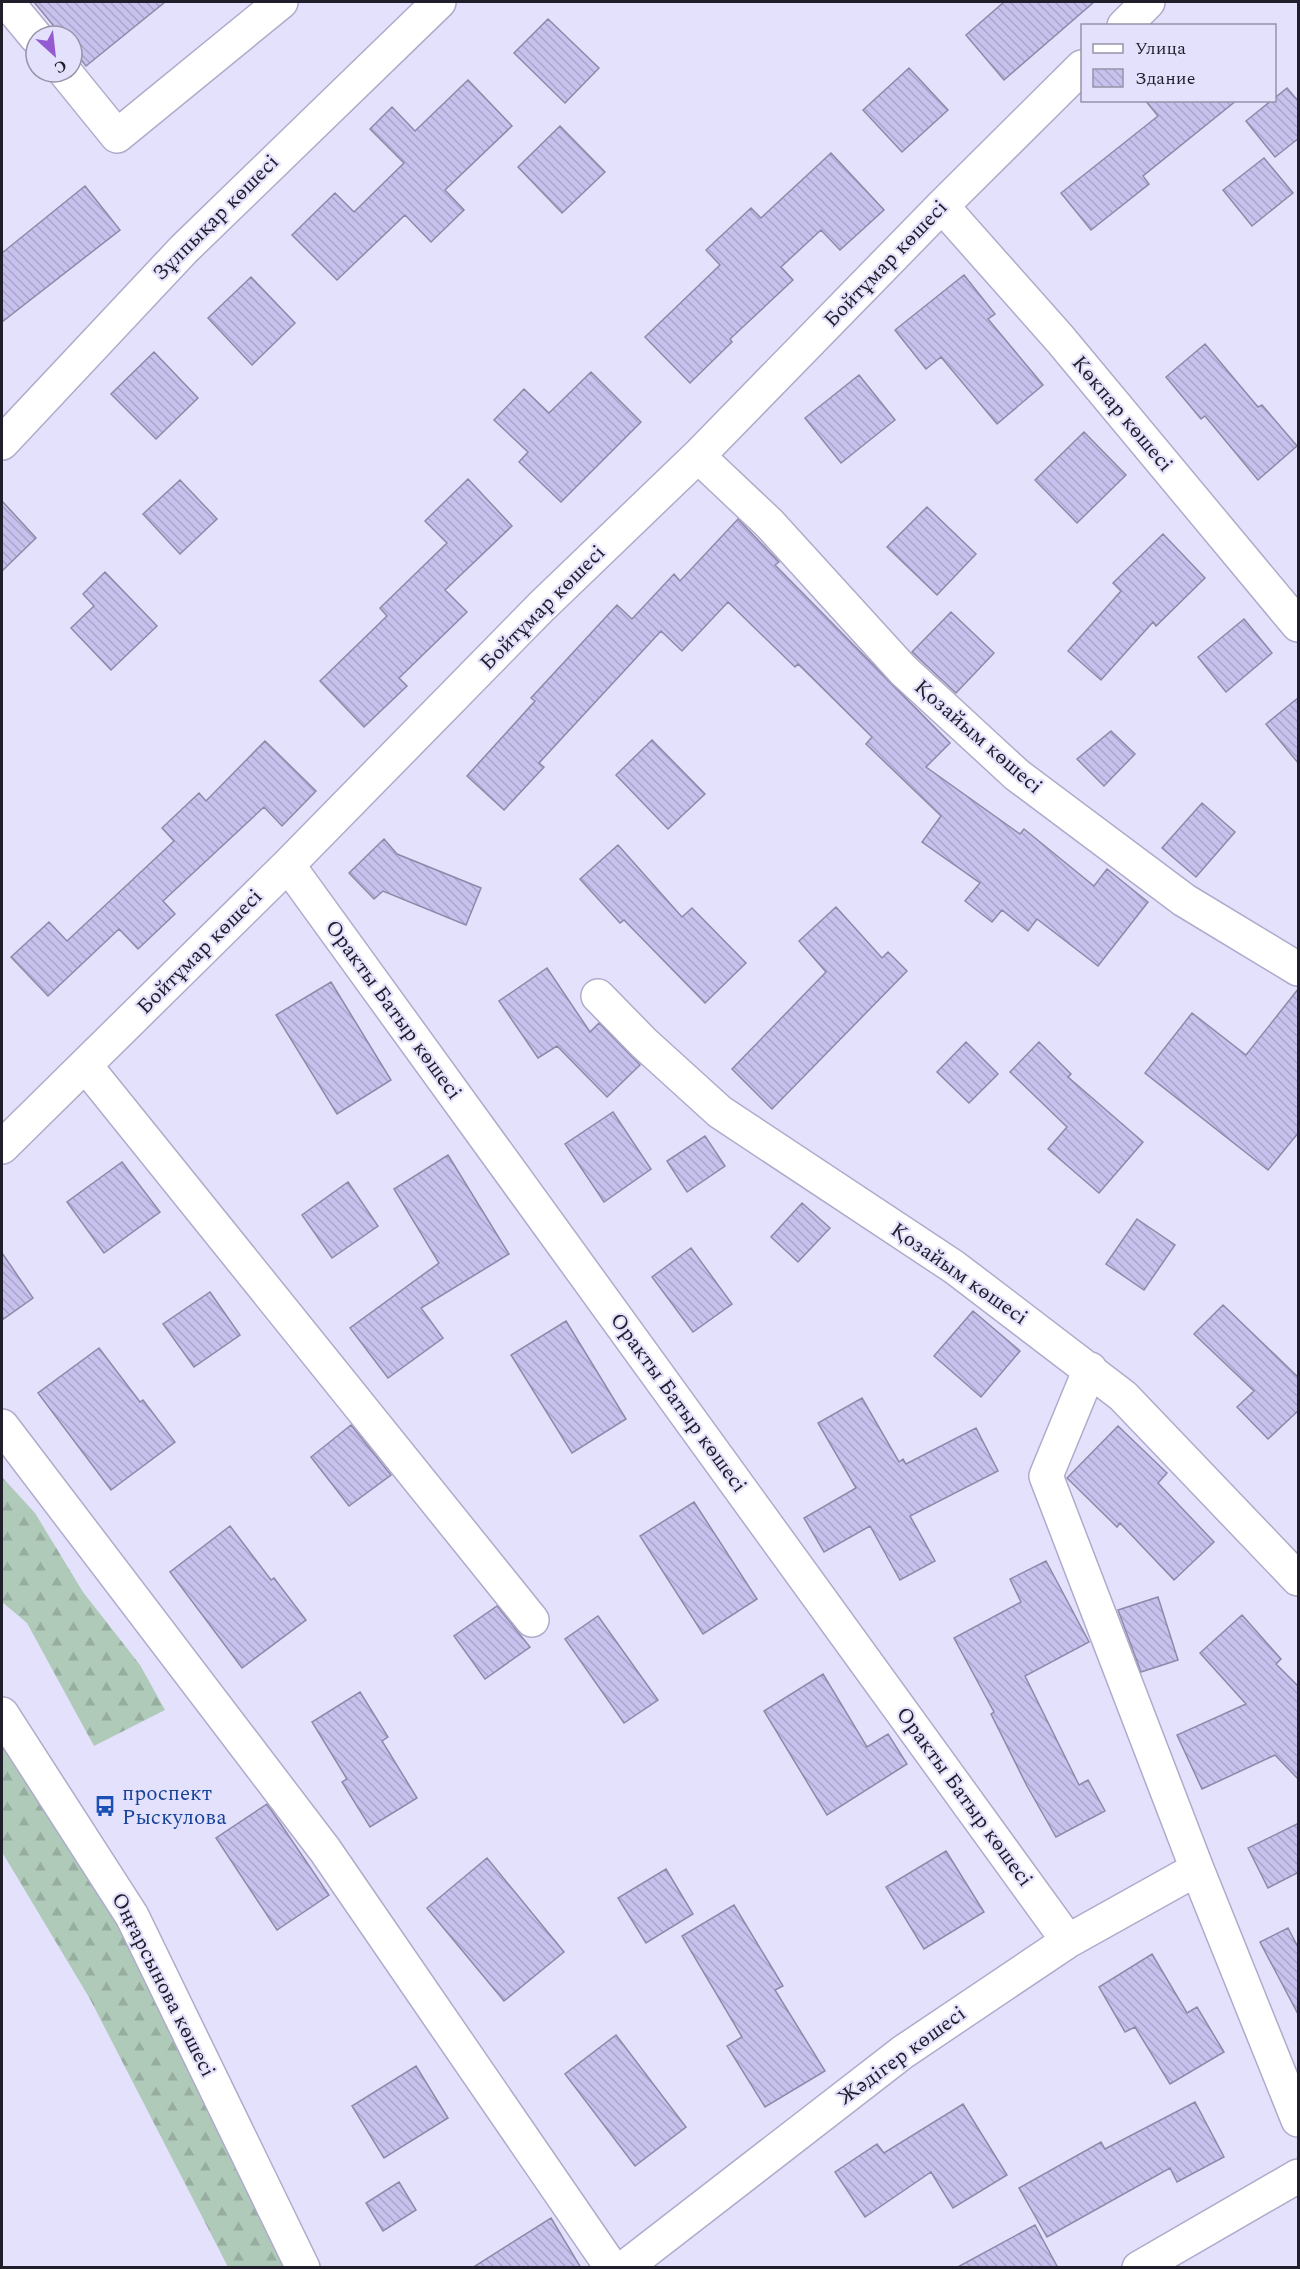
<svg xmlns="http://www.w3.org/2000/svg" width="1300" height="2269" viewBox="0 0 1300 2269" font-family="Spectral,serif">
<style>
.forest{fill:url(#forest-firs)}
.building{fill:url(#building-back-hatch);stroke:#8d89a8;stroke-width:1.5}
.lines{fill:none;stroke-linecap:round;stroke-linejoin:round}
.minor-casing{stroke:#afabcb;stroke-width:36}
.major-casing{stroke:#afabcb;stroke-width:36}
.minor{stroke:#fff;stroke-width:33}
.major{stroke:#fff;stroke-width:33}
.labels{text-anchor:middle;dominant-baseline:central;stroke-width:4.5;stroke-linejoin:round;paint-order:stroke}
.street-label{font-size:21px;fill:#201e2a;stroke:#e4e1fc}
.transit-label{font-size:21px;fill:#164399;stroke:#e4e1fc;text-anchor:start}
</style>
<defs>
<pattern id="forest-firs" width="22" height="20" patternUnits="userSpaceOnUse" patternTransform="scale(1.5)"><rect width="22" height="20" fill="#afcab9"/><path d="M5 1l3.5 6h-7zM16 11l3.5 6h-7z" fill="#96ad9f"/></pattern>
<pattern id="building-back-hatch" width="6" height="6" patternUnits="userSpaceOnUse" patternTransform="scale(1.5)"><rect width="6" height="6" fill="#c7c1ed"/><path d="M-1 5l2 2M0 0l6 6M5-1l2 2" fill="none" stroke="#aba5cb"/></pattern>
</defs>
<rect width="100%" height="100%" fill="#e4e1fc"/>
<path class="forest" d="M 2,1477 L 35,1513 L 83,1592 L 140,1665 L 165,1710 L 94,1746 L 27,1623 L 2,1602 Z
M 2,1719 L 132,1916 L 303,2267 L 228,2267 L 90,1999 L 2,1852 Z"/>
<path class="building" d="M 34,2 L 165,2 L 86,66 L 72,48 L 72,36 L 62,36 Z
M 1004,2 L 1094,2 L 1004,80 L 966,35 Z
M 548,19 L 599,68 L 565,103 L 514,53 Z
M 909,68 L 948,110 L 902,152 L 863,110 Z
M 468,80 L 512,126 L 445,190 L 464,210 L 431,242 L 405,215 L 337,280 L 292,235 L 335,193 L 354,212 L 404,163 L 370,129 L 392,107 L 415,131 Z
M 1287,88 L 1299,102 L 1299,138 L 1275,157 L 1246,121 Z
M 1145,100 L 1237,100 L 1143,176 L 1149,184 L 1091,230 L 1061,193 L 1158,116 Z
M 560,126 L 605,172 L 562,213 L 518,167 Z
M 831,153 L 884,210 L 840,250 L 821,230 L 781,267 L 793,280 L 730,339 L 732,342 L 690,383 L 645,337 L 720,265 L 706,250 L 751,208 L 761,218 Z
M 1264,158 L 1293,193 L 1252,226 L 1223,190 Z
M 85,186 L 120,230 L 2,322 L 2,253 Z
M 964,275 L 995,314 L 988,319 L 1043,385 L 997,424 L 941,357 L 926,369 L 895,330 Z
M 251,277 L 295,323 L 252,365 L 208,318 Z
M 1205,344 L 1258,407 L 1262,405 L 1297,446 L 1258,480 L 1205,416 L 1201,419 L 1166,377 Z
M 154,352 L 198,398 L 156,439 L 111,394 Z
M 591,372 L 641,422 L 561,502 L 519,462 L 528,452 L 494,420 L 524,389 L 549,413 Z
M 859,375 L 895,420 L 841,463 L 805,418 Z
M 1084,432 L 1126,475 L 1077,523 L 1035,480 Z
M 468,479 L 512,526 L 445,590 L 467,612 L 399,678 L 407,686 L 364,727 L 320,681 L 387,616 L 380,608 L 447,543 L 425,521 Z
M 180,480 L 217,519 L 180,554 L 143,514 Z
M 2,501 L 36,538 L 2,571 Z
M 927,507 L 976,554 L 937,595 L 887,547 Z
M 738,519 L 779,562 L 775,565 L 950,743 L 926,767 L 1020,834 L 1024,829 L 1094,886 L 1107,869 L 1148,902 L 1098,966 L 1037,919 L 1028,931 L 1002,910 L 992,922 L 965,901 L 980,883 L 922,842 L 941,816 L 866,744 L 872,737 L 798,664 L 795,667 L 728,602 L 682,651 L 661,631 L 539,763 L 544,767 L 504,810 L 467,776 L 535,701 L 531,698 L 617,605 L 632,619 L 674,574 L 680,581 Z
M 1163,534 L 1205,578 L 1156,626 L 1153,622 L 1101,680 L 1068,651 L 1121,591 L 1113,583 Z
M 105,572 L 157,626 L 111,670 L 71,628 L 94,606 L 83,594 Z
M 951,612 L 994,653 L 956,693 L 912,652 Z
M 1244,619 L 1272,653 L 1226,692 L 1198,657 Z
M 1299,697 L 1299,764 L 1266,724 Z
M 1111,731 L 1135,754 L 1104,786 L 1077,759 Z
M 652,740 L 705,794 L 668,829 L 616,775 Z
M 265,741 L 316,791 L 282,826 L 264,807 L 163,901 L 175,914 L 138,949 L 119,929 L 48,996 L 11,957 L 49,922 L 67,941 L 174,841 L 162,828 L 199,793 L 206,801 Z
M 1202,803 L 1235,832 L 1196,877 L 1162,848 Z
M 384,839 L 397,854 L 481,888 L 466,925 L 383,891 L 374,899 L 349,873 Z
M 618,845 L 682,917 L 692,908 L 746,963 L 705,1003 L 624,920 L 620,923 L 580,879 Z
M 836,907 L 882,958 L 888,952 L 907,971 L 772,1109 L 732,1069 L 826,972 L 799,941 Z
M 547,968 L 590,1032 L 599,1023 L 640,1065 L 607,1097 L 557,1046 L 538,1058 L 499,1001 Z
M 331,982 L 391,1080 L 337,1114 L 276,1015 Z
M 1299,988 L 1299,1132 L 1268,1170 L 1145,1073 L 1192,1013 L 1246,1055 Z
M 966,1042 L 998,1074 L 969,1103 L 937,1072 Z
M 1039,1042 L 1071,1074 L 1068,1077 L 1143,1142 L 1099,1193 L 1048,1149 L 1067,1127 L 1010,1072 Z
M 613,1112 L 651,1169 L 604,1202 L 565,1144 Z
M 705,1136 L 725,1166 L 687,1192 L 667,1161 Z
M 448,1155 L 509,1254 L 421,1308 L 443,1338 L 388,1378 L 350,1328 L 439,1263 L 394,1189 Z
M 122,1162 L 160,1212 L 104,1253 L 67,1202 Z
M 348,1182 L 378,1226 L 332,1258 L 302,1215 Z
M 802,1203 L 830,1228 L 798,1262 L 771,1237 Z
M 1137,1219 L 1175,1245 L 1144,1290 L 1106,1264 Z
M 691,1248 L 732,1304 L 693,1332 L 652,1277 Z
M 2,1253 L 33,1298 L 2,1320 Z
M 210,1292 L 240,1335 L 194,1367 L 163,1324 Z
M 1223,1305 L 1299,1378 L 1299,1410 L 1268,1439 L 1237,1407 L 1254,1391 L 1194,1334 Z
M 973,1311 L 1020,1351 L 981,1397 L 934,1356 Z
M 566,1321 L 626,1419 L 572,1453 L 511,1355 Z
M 99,1348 L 140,1402 L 143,1400 L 175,1442 L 111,1490 L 38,1393 Z
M 862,1398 L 899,1462 L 903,1459 L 906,1464 L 976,1428 L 998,1471 L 910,1516 L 935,1561 L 900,1580 L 870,1526 L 824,1552 L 804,1518 L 856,1488 L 818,1423 Z
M 351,1425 L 391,1475 L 349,1506 L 311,1457 Z
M 1118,1426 L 1167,1473 L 1158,1483 L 1214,1542 L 1174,1580 L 1120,1523 L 1117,1527 L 1067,1478 Z
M 694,1502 L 757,1599 L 703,1634 L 640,1536 Z
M 230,1526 L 271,1580 L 274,1578 L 306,1620 L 242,1668 L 170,1572 Z
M 1046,1561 L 1089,1642 L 1025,1676 L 1079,1785 L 1088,1780 L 1105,1811 L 1056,1837 L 1027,1786 L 991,1714 L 994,1712 L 954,1638 L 1021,1602 L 1010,1579 Z
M 1158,1597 L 1178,1660 L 1141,1672 L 1118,1610 Z
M 497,1606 L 530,1647 L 485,1679 L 454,1636 Z
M 1242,1615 L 1281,1659 L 1276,1664 L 1299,1687 L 1299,1780 L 1275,1755 L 1202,1789 L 1177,1735 L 1246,1704 L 1200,1653 Z
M 598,1616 L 658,1700 L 624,1723 L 565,1639 Z
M 823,1674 L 867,1747 L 888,1734 L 907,1764 L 827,1815 L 764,1711 Z
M 360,1692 L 388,1737 L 382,1741 L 417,1798 L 370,1827 L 342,1782 L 347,1779 L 312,1722 Z
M 267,1804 L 329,1895 L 277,1930 L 216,1838 Z
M 1299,1823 L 1299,1872 L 1268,1888 L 1248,1848 Z
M 946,1851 L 984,1912 L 924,1949 L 886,1887 Z
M 487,1858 L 564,1952 L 504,2001 L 427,1908 Z
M 666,1869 L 693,1914 L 646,1943 L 618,1898 Z
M 734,1905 L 783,1986 L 775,1990 L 825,2071 L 765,2107 L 727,2046 L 742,2037 L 682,1936 Z
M 1288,1928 L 1299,1949 L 1299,2016 L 1260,1942 Z
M 1152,1954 L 1187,2013 L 1197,2007 L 1224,2052 L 1170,2084 L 1135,2027 L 1125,2032 L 1099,1987 Z
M 616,2035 L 686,2127 L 635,2166 L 565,2074 Z
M 416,2066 L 448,2118 L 384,2158 L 352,2106 Z
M 1195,2102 L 1224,2157 L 1177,2182 L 1170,2168 L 1047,2237 L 1019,2188 L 1101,2142 L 1105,2149 Z
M 963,2104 L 1007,2175 L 953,2208 L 931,2172 L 865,2217 L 835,2172 L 877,2144 L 884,2153 Z
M 399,2182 L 416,2210 L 383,2231 L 366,2203 Z
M 551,2218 L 581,2268 L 472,2268 Z
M 1035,2225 L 1058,2268 L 956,2268 Z"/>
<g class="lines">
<defs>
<path id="minor" d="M 7,2 L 36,37
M 1124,26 L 1148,2
M 65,72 L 117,136 L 281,2
M 942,206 L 1060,339 L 1298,625
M 2,443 L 184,249 L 439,2
M 698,456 L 770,524 L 903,670 L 1017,775 L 1184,900 L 1298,969
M 288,865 L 1068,1941
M 598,996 L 644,1043 L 720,1112 L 954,1267 L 1123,1396 L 1298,1579
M 85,1065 L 532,1620
M 2,1147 L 288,865 L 541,607 L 698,456 L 942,206 L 1082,67
M 1090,1369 L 1046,1476 L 1197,1869 L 1298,2120
M 2,1426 L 325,1850 L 612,2268
M 624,2268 L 903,2052 L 1068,1941 L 1197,1869
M 1139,2268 L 1298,2176"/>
<path id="major" d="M 2,1714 L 132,1916 L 303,2268"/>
</defs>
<use href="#minor" class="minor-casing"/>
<use href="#major" class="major-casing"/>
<use href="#minor" class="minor"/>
<use href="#major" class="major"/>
</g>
<defs>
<symbol id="bus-bare" viewBox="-9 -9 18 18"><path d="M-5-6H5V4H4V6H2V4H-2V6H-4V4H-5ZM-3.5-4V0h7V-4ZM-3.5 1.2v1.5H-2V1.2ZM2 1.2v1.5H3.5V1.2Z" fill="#1a4fb4" stroke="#e4e1fc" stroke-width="2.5" paint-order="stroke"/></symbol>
</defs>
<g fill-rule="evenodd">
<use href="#bus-bare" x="90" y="1791" width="30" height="30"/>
</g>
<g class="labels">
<g class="street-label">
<text transform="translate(216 218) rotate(-45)">Зұлпықар көшесі</text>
<text transform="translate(886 264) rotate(-46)">Бойтұмар көшесі</text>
<text transform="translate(1122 414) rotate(50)">Көкпар көшесі</text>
<text transform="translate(543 608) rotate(-45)">Бойтұмар көшесі</text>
<text transform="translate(978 737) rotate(41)">Қозайым көшесі</text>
<text transform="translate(200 952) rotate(-45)">Бойтұмар көшесі</text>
<text transform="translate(393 1010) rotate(54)">Оракты Батыр көшесі</text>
<text transform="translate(959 1274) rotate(35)">Қозайым көшесі</text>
<text transform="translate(678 1403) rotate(54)">Оракты Батыр көшесі</text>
<text transform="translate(964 1797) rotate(54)">Оракты Батыр көшесі</text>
<text transform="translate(163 1985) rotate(63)">Оңғарсынова көшесі</text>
<text transform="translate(902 2056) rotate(-36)">Жәдігер көшесі</text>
</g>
<g class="transit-label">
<text x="122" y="1794">проспект<tspan x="122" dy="24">Рыскулова</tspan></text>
</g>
</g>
<rect width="1300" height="2269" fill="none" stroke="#201e2a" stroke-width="6"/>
<rect x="1081" y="24" width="195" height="78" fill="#e4e1fc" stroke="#9693a8" stroke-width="1.5"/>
<rect x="1093" y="44" width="30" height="9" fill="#ffffff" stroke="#9693a8" stroke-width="1.5"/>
<text x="1135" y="54" font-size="18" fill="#201e2a">Улица</text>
<rect x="1093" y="69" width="30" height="18" fill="url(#building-back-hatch)" stroke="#9693a8" stroke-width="1.5"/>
<text x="1135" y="84" font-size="18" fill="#201e2a">Здание</text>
<g transform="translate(54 54) rotate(153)"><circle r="28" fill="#e4e1fc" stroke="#9693a8" stroke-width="1.5"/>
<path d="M0-4.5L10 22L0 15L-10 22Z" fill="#935ad2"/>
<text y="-9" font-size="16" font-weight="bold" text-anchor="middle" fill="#201e2a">С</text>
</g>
</svg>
